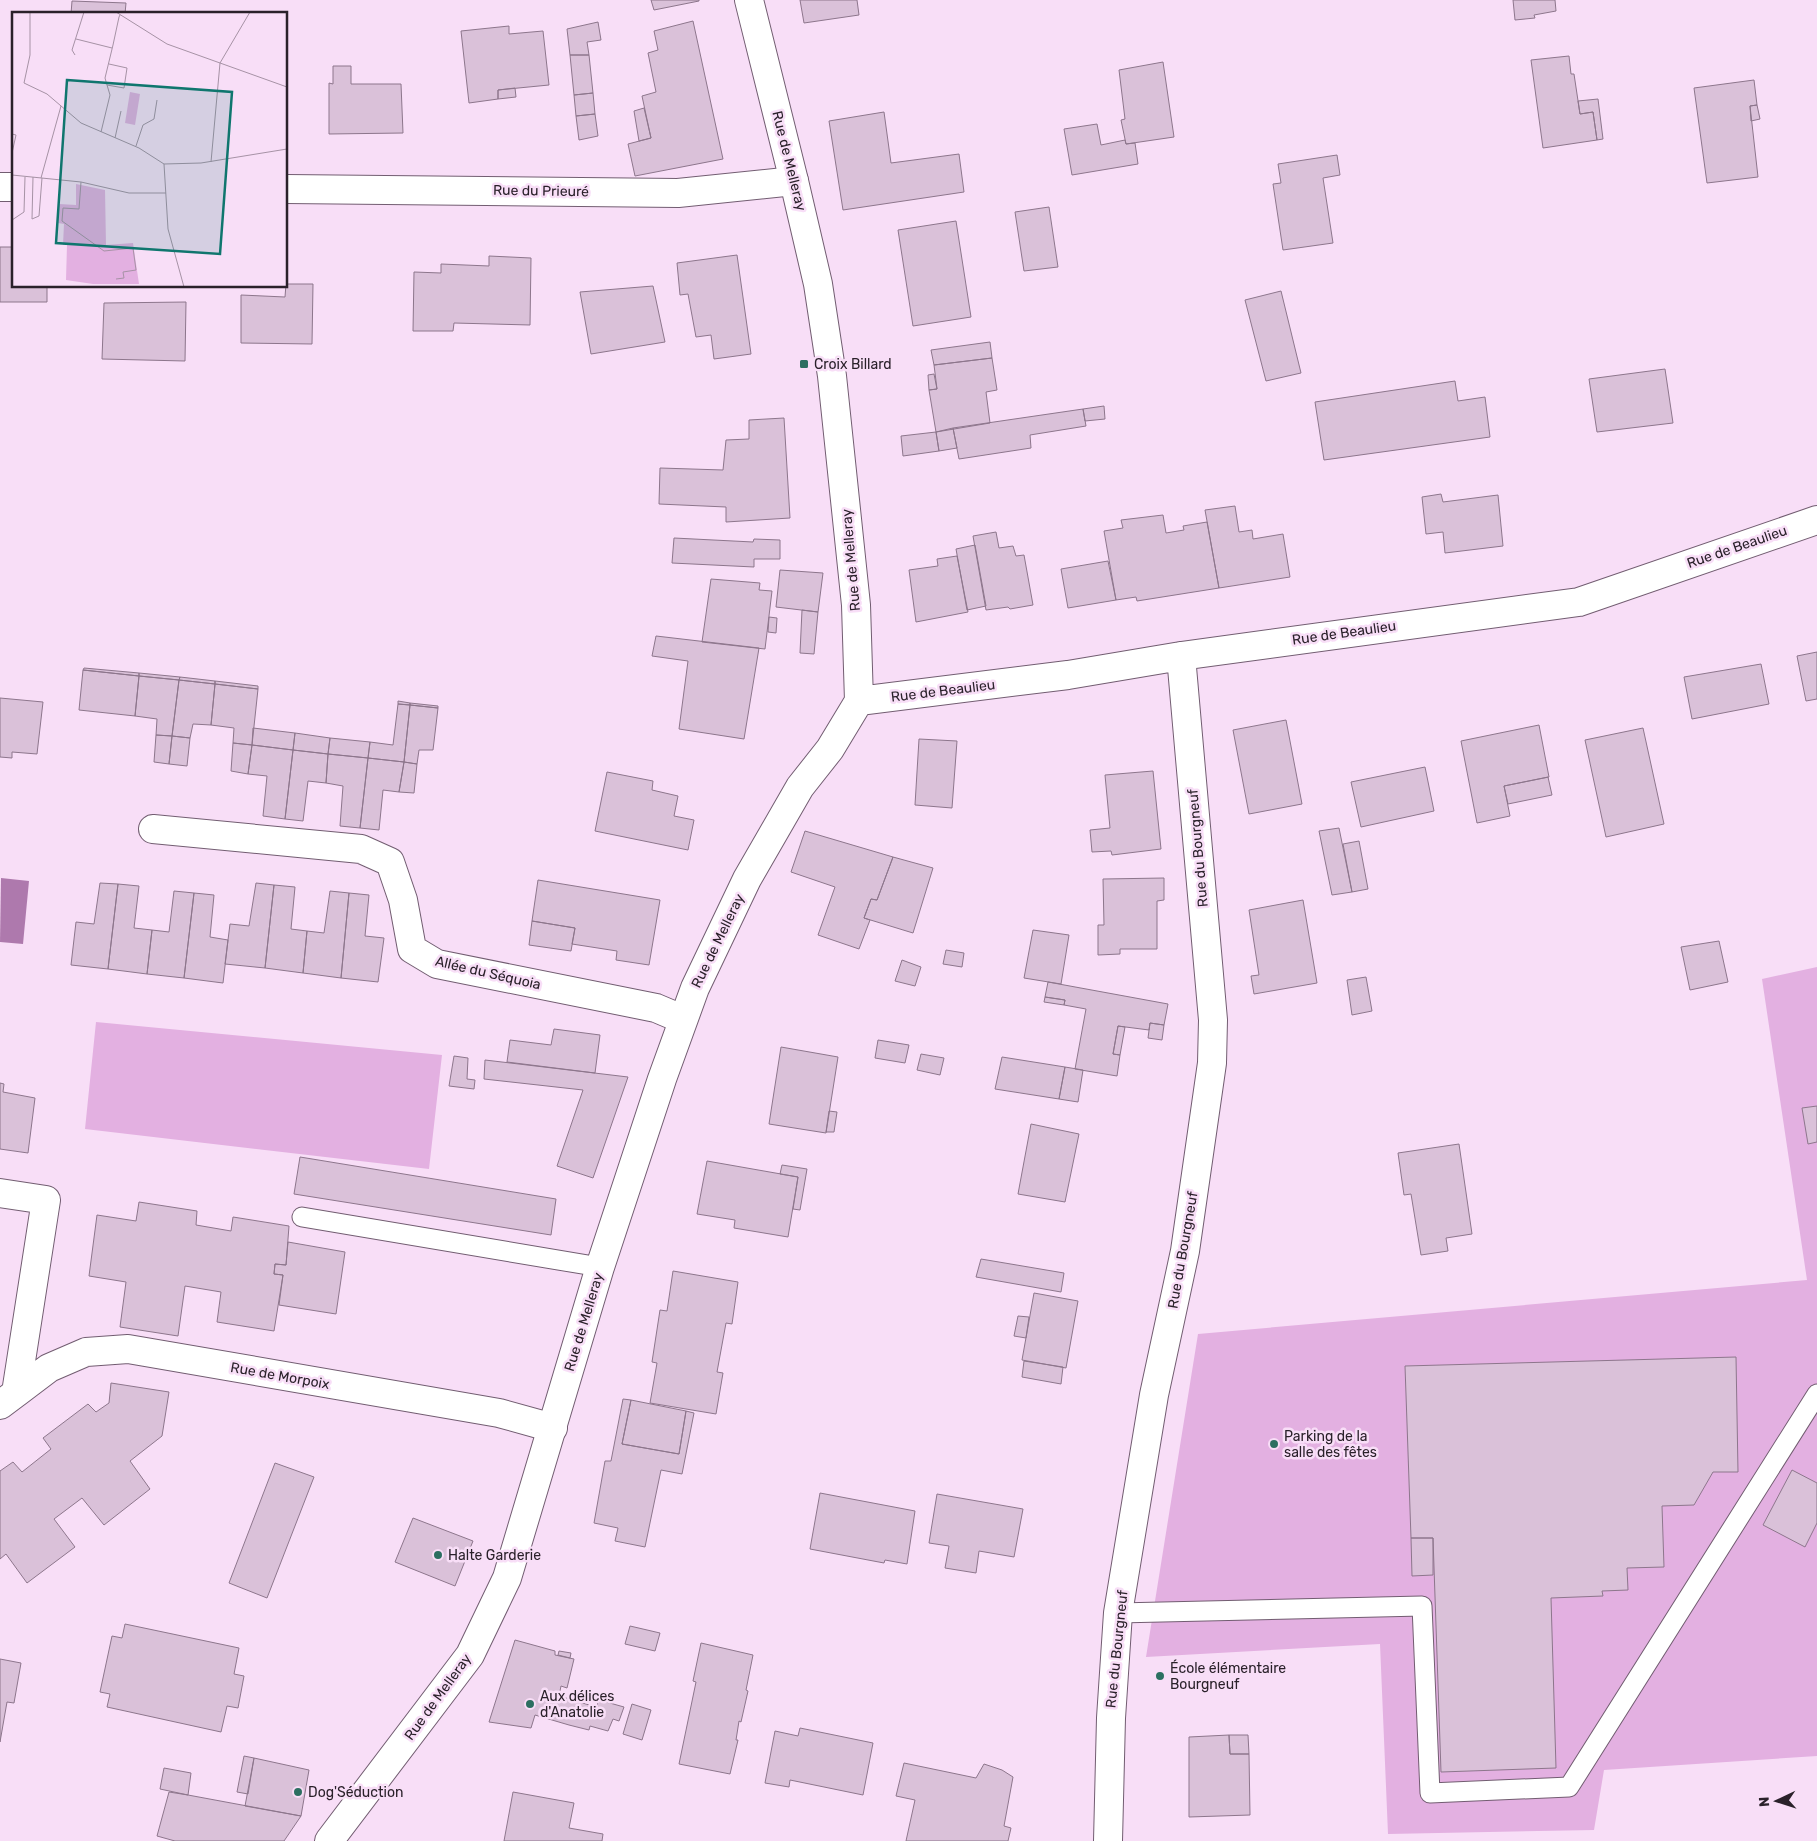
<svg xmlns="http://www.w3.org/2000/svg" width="1817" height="1841" viewBox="0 0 1817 1841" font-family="Rubik,sans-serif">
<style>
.green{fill:#e3b0e1}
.water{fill:#ae79ad}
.building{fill:#dac1d9;stroke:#8d768c}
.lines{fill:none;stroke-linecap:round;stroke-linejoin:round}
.service-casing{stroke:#725d71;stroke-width:21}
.minor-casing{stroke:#725d71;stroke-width:30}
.tertiary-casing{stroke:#725d71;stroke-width:30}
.service{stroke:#fff;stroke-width:19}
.minor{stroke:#fff;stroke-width:28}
.tertiary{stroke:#fff;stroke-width:28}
.poi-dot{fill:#2c6f61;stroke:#f8def7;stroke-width:2}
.labels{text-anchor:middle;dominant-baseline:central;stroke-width:5;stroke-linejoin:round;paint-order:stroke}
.street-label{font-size:14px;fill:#2a212a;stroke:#f8def7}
.poi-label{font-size:14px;fill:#2a212a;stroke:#f8def7;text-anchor:start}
.inset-road{fill:none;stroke:#a692a5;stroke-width:1}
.view{fill:#0f766e;fill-opacity:0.15;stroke:#0f766e;stroke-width:2.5}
.inset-edge{fill:none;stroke:#2a212a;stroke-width:2.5}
</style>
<rect width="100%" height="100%" fill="#f8def7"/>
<path class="green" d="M 1817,967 L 1817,1756 L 1604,1770 L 1594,1830 L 1388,1834 L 1380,1644 L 1146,1657 L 1198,1334 L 1807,1280 L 1762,979 Z
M 96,1022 L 442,1055 L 429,1169 L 85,1129 Z"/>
<path class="water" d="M 1,878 L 29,881 L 23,944 L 0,942 Z"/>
<path class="building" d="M 651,0 L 699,0 L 699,1 L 654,10 Z
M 800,0 L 857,0 L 859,15 L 804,23 Z
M 1513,0 L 1555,0 L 1556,11 L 1534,15 L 1535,18 L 1515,20 Z
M 72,1 L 126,3 L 125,14 L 71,14 Z
M 693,21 L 723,159 L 635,176 L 628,144 L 651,138 L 642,96 L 656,92 L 648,53 L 658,50 L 654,31 Z
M 598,22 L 601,40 L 587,42 L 589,55 L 570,55 L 567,29 Z
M 509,26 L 509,34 L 543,31 L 549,85 L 498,90 L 498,99 L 469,103 L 461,31 Z
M 570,55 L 589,55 L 593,93 L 574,95 Z
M 1569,56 L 1571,74 L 1574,74 L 1580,114 L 1593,112 L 1597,140 L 1543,148 L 1531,60 Z
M 1163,62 L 1174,137 L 1126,144 L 1121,120 L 1125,119 L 1119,70 Z
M 333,66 L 351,66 L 351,84 L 401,84 L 403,133 L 329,134 L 329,83 L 333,84 Z
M 1754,80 L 1757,105 L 1750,106 L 1758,177 L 1707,183 L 1694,88 Z
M 515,88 L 516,97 L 498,99 L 498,90 Z
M 593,93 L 595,114 L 576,116 L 574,95 Z
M 1598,99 L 1603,139 L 1597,140 L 1593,112 L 1580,114 L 1578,101 Z
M 1757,105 L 1760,119 L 1751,121 L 1750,106 Z
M 644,108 L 651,138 L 639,141 L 634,111 Z
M 884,112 L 891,163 L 959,154 L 964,192 L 843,210 L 829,121 Z
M 595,114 L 598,136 L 579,140 L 576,116 Z
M 1097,124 L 1101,145 L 1125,140 L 1126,144 L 1135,143 L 1138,164 L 1072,175 L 1064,129 Z
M 1337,155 L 1340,175 L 1323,178 L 1333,243 L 1283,250 L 1273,184 L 1281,183 L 1278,164 Z
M 1049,207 L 1058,267 L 1024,271 L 1015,212 Z
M 956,221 L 971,317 L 913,326 L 898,230 Z
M 0,247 L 13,247 L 14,286 L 47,286 L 47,302 L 0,302 Z
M 737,255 L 751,354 L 714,359 L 711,335 L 696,337 L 688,294 L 680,295 L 677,263 Z
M 489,256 L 531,258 L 530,325 L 454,323 L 453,331 L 413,331 L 414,272 L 441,273 L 441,264 L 489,266 Z
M 286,284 L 313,284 L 312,344 L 241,343 L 241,295 L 285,297 Z
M 653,286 L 665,342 L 591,354 L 580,292 Z
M 1281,291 L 1301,373 L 1266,381 L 1245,300 Z
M 186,302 L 185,361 L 102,359 L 104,303 Z
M 990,342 L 992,358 L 934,365 L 931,350 Z
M 992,358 L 997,390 L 986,392 L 990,423 L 936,432 L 929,390 L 937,389 L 934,365 Z
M 1665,369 L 1673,423 L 1597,432 L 1589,379 Z
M 934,374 L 937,389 L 929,390 L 928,375 Z
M 1455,381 L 1458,401 L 1485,397 L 1490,437 L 1324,460 L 1315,402 Z
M 1104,406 L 1105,419 L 1085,421 L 1083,409 Z
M 1083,409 L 1086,426 L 1030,435 L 1031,448 L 959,459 L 953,428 Z
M 784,418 L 790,518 L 726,522 L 726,507 L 659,504 L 660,468 L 723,470 L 726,440 L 749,439 L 749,420 Z
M 953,428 L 957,448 L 939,451 L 936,432 Z
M 936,432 L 939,451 L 903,456 L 901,436 Z
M 1441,494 L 1443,502 L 1498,495 L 1503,546 L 1445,553 L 1443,532 L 1426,534 L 1422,497 Z
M 1235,506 L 1239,532 L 1252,530 L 1253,539 L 1283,534 L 1290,577 L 1219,588 L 1205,510 Z
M 1163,515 L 1166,533 L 1184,530 L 1183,526 L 1207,522 L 1219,588 L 1137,601 L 1136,597 L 1116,600 L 1104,531 L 1123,528 L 1121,520 Z
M 996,532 L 999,548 L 1013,546 L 1016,556 L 1024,555 L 1033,605 L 1010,609 L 1008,607 L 986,610 L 973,536 Z
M 674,538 L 753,542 L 754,539 L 780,540 L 780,559 L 754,559 L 754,567 L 672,563 Z
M 975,545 L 986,606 L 967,610 L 956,549 Z
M 957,556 L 968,612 L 916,622 L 909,570 L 938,566 L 937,559 Z
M 1108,561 L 1116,600 L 1068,608 L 1061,569 Z
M 780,570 L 823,573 L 818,612 L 776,607 Z
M 711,579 L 760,583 L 759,590 L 772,591 L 765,649 L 702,642 Z
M 802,610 L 818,612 L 814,654 L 800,653 Z
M 769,617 L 777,618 L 776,633 L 768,632 Z
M 656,636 L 759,648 L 744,739 L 679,729 L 688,661 L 652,656 Z
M 1817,652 L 1817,699 L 1806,701 L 1797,656 Z
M 1761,664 L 1769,704 L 1692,719 L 1684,677 Z
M 84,668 L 139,673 L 139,676 L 83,670 Z
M 83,670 L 139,676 L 135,716 L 79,710 Z
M 139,673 L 180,677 L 179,680 L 139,676 Z
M 139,676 L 179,680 L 172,736 L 156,735 L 157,719 L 135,716 Z
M 180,677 L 215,681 L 215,684 L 179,680 Z
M 179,680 L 215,684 L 211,725 L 193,724 L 190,738 L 172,736 Z
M 215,681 L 258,686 L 258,689 L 215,684 Z
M 215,684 L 258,689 L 252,745 L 233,743 L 234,728 L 211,725 Z
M 0,698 L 43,702 L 37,754 L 12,752 L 12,758 L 0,757 Z
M 398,701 L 410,703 L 410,705 L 398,704 Z
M 410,703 L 438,706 L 438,708 L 410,705 Z
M 398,704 L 410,705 L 404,762 L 368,758 L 370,742 L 393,745 Z
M 410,705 L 438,708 L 433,750 L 419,750 L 417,764 L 404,762 Z
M 1286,720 L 1302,804 L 1249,814 L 1233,730 Z
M 1539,725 L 1549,777 L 1504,786 L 1510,816 L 1477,823 L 1461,741 Z
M 253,728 L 295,733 L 293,750 L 252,745 Z
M 1643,728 L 1664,824 L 1606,837 L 1585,740 Z
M 295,733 L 330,738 L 328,754 L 293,750 Z
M 156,735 L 172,736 L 169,764 L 154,762 Z
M 172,736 L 190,738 L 187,766 L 169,764 Z
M 330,738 L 370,742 L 368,758 L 328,754 Z
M 919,739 L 957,741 L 952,808 L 915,805 Z
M 233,743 L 252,745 L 248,774 L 231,771 Z
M 252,745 L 293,750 L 285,819 L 263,816 L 267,776 L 248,774 Z
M 293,750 L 328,754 L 326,783 L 308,781 L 303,821 L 285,819 Z
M 328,754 L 368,758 L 360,828 L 340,826 L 343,786 L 326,783 Z
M 368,758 L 404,762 L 399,792 L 383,790 L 379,830 L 360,828 Z
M 404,762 L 417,764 L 414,793 L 399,792 Z
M 1425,767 L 1434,811 L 1361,827 L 1351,782 Z
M 1153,771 L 1161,849 L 1112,855 L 1111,851 L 1092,852 L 1090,830 L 1110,828 L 1105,775 Z
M 607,772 L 653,781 L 652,790 L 678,796 L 674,816 L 694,820 L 688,850 L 595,831 Z
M 1548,777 L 1552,795 L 1508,804 L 1504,786 Z
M 1339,828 L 1352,892 L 1332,895 L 1319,831 Z
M 805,831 L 893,857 L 877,900 L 871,899 L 864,918 L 870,920 L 859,949 L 818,935 L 835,887 L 791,872 Z
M 1359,841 L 1368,889 L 1352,892 L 1343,844 Z
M 893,857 L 933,868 L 913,933 L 864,918 L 871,899 L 877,900 Z
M 1164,878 L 1164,900 L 1157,901 L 1157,949 L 1120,949 L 1120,954 L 1098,955 L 1098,925 L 1104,925 L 1103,879 Z
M 538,880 L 660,900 L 649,965 L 616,960 L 617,951 L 572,944 L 575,928 L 532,921 Z
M 100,883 L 118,884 L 108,969 L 71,965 L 76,922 L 94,924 Z
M 256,883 L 274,885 L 265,968 L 225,964 L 230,924 L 249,926 Z
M 118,884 L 139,886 L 134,928 L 152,930 L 147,974 L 108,969 Z
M 274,885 L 295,887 L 291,929 L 307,931 L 303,973 L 265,968 Z
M 174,891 L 194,893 L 184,978 L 147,974 L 152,930 L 169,932 Z
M 330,891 L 349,893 L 341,978 L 303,973 L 307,931 L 324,933 Z
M 194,893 L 214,895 L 210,937 L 228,940 L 223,983 L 184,978 Z
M 349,893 L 369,895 L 365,936 L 384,938 L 378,982 L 341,978 Z
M 1303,900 L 1317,983 L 1254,994 L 1251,976 L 1259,975 L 1249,910 Z
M 532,921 L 575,928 L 571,951 L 529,945 Z
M 1033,930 L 1069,935 L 1061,984 L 1024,978 Z
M 1719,941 L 1728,982 L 1690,990 L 1681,947 Z
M 946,950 L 964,953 L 962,967 L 943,964 Z
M 902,960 L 921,967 L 915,986 L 895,981 Z
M 1366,977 L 1372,1011 L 1352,1015 L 1347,980 Z
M 1048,982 L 1168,1004 L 1164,1025 L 1150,1023 L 1149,1030 L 1118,1026 L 1113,1054 L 1120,1055 L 1117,1076 L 1075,1069 L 1086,1009 L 1064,1005 L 1065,1000 L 1045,997 Z
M 1045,997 L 1065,1000 L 1064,1005 L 1044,1002 Z
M 1150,1023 L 1164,1025 L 1162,1040 L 1148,1038 Z
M 1118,1026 L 1125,1027 L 1120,1055 L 1113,1054 Z
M 554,1029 L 600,1035 L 595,1073 L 507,1062 L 510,1040 L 551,1045 Z
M 878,1040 L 909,1045 L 905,1063 L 875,1058 Z
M 781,1047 L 838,1057 L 826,1133 L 769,1124 Z
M 921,1054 L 944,1058 L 940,1075 L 917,1070 Z
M 454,1056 L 468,1058 L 467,1079 L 475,1080 L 474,1089 L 449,1086 Z
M 1002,1057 L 1065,1067 L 1059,1099 L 995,1089 Z
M 485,1060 L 628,1077 L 593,1178 L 557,1166 L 583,1090 L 484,1079 Z
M 1065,1067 L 1083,1070 L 1078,1102 L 1059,1099 Z
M 0,1083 L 4,1084 L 3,1092 L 35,1098 L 28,1153 L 0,1149 Z
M 1817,1106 L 1817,1142 L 1808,1144 L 1802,1108 Z
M 829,1111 L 837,1112 L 834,1132 L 826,1132 Z
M 1031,1124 L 1079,1134 L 1065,1202 L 1018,1194 Z
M 1459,1144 L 1472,1234 L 1446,1238 L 1448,1251 L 1421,1255 L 1411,1194 L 1404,1195 L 1398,1153 Z
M 300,1157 L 556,1199 L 551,1235 L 294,1194 Z
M 707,1161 L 798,1177 L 788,1237 L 734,1228 L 735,1220 L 697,1214 Z
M 782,1165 L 807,1169 L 800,1210 L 793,1209 L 798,1177 L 780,1174 Z
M 139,1202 L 197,1211 L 196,1225 L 231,1231 L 233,1217 L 289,1226 L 286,1265 L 275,1264 L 274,1274 L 283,1275 L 274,1331 L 217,1322 L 221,1292 L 185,1286 L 178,1336 L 120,1327 L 126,1282 L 89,1276 L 97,1215 L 136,1221 Z
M 288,1242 L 345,1252 L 336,1314 L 279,1305 L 283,1275 L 274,1274 L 275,1264 L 286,1265 Z
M 981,1259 L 1064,1273 L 1061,1292 L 976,1277 Z
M 673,1271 L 738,1282 L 732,1324 L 726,1323 L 717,1372 L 723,1373 L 716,1414 L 650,1403 L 657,1363 L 652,1362 L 660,1310 L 667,1311 Z
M 1034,1293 L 1078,1301 L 1066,1368 L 1022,1360 Z
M 1018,1316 L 1029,1317 L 1026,1338 L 1014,1336 Z
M 1736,1357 L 1738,1472 L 1713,1472 L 1694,1505 L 1662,1506 L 1664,1567 L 1627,1568 L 1628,1590 L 1602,1591 L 1603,1596 L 1551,1598 L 1556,1768 L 1441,1772 L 1433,1538 L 1411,1538 L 1405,1366 Z
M 1024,1361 L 1063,1367 L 1061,1384 L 1022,1377 Z
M 111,1383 L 169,1392 L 162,1436 L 130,1461 L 150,1489 L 104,1525 L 82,1498 L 54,1519 L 75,1547 L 27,1583 L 6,1554 L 0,1559 L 0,1471 L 13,1462 L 22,1472 L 51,1449 L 43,1438 L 88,1404 L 96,1412 L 109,1403 Z
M 623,1399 L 631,1400 L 622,1444 L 679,1454 L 686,1411 L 694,1413 L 682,1474 L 661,1470 L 645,1547 L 615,1541 L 618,1528 L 594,1523 L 605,1461 L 611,1461 Z
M 631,1400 L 686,1411 L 679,1454 L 622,1444 Z
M 275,1463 L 314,1477 L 267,1598 L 229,1583 Z
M 1792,1470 L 1817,1483 L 1817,1523 L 1805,1547 L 1763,1525 Z
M 820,1493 L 915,1511 L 907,1564 L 885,1560 L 884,1563 L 810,1549 Z
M 937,1494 L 1023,1509 L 1014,1557 L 979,1551 L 976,1573 L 945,1568 L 949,1546 L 929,1543 Z
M 413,1518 L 473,1541 L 455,1586 L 395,1562 Z
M 1411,1538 L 1433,1538 L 1433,1575 L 1412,1576 Z
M 125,1624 L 239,1648 L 234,1674 L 244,1676 L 238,1708 L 227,1706 L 221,1732 L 107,1707 L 110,1694 L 100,1692 L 112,1636 L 122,1638 Z
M 630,1626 L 660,1633 L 655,1651 L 625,1644 Z
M 515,1640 L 555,1651 L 555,1655 L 574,1659 L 567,1688 L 561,1686 L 559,1696 L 596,1707 L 599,1700 L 624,1707 L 619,1721 L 613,1719 L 608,1731 L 590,1726 L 589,1730 L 569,1725 L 535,1715 L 531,1728 L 489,1722 Z
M 701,1643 L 753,1655 L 746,1690 L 748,1691 L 741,1722 L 739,1721 L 736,1740 L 738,1740 L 730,1774 L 679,1764 L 696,1682 L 693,1681 Z
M 559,1651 L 571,1653 L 570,1658 L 558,1655 Z
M 0,1659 L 21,1663 L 14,1703 L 7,1702 L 0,1742 Z
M 632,1704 L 651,1710 L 642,1740 L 623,1734 Z
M 800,1728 L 873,1743 L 863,1795 L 790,1780 L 789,1787 L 765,1783 L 775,1731 L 798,1736 Z
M 1229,1735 L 1248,1735 L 1249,1754 L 1230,1754 Z
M 1229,1735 L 1230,1754 L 1249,1754 L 1250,1815 L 1189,1817 L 1189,1737 Z
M 244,1756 L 254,1758 L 248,1794 L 237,1792 Z
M 254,1758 L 309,1770 L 301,1816 L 245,1806 Z
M 904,1763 L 976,1778 L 984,1764 L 1002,1770 L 1013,1777 L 1004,1826 L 1011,1828 L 1008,1841 L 906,1841 L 915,1800 L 896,1796 Z
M 164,1768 L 191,1773 L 188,1795 L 160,1789 Z
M 169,1792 L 188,1795 L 301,1816 L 284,1841 L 175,1841 L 157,1836 Z
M 513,1792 L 574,1803 L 569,1828 L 603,1834 L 602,1841 L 504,1841 Z"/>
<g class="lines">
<defs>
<path id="service" d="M 302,1217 L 600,1267
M 1118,1613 L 1422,1606 L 1430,1793 L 1569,1787 L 1817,1394"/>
<path id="minor" d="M 0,187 L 14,187
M 286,189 L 678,193 L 794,181
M 153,829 L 361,849 L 390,862 L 403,900 L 412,949 L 437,964 L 656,1008 L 682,1019
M 0,1193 L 46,1200 L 16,1393 L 0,1405
M 16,1393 L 49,1368 L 86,1352 L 128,1349 L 499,1413 L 553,1428"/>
<path id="tertiary" d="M 859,701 L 1068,675 L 1181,656 L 1579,602 L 1817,520
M 329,1841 L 470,1655 L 507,1578 L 600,1267 L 662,1079 L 695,988 L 747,879 L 800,787 L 830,749 L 859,701 L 856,605 L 832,376 L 818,284 L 794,181 L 749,0
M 1108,1841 L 1111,1718 L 1118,1613 L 1154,1395 L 1185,1251 L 1212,1063 L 1213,1020 L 1181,656"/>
</defs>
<use href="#service" class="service-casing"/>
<use href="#minor" class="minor-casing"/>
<use href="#tertiary" class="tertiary-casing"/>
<use href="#service" class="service"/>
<use href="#minor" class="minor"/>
<use href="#tertiary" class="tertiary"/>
</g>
<g class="poi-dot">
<rect x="799" y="359" width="10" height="10" rx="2.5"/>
<circle cx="1274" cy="1444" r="5"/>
<circle cx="438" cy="1555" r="5"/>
<circle cx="1160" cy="1676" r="5"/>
<circle cx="530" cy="1704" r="5"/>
<circle cx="298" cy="1792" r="5"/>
</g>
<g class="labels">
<g class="street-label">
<text transform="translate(789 161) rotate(76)">Rue de Melleray</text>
<text transform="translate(541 191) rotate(1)">Rue du Prieuré</text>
<text transform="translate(1737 547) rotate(-19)">Rue de Beaulieu</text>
<text transform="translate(851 560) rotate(-95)">Rue de Melleray</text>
<text transform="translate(1344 633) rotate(-8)">Rue de Beaulieu</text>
<text transform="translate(943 691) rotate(-7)">Rue de Beaulieu</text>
<text transform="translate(1198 848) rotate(-95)">Rue du Bourgneuf</text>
<text transform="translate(718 941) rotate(-64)">Rue de Melleray</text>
<text transform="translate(488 973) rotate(13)">Allée du Séquoia</text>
<text transform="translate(1183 1250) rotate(-80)">Rue du Bourgneuf</text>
<text transform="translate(584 1322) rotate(-73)">Rue de Melleray</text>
<text transform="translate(280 1376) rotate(10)">Rue de Morpoix</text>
<text transform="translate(1117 1649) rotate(-84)">Rue du Bourgneuf</text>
<text transform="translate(438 1697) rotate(-54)">Rue de Melleray</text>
</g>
<g class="poi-label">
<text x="814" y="364">Croix Billard</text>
<text x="1284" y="1436">Parking de la<tspan x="1284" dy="16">salle des fêtes</tspan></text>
<text x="448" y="1555">Halte Garderie</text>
<text x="1170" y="1668">École élémentaire<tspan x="1170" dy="16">Bourgneuf</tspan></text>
<text x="540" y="1696">Aux délices<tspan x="540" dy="16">d'Anatolie</tspan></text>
<text x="308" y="1792">Dog'Séduction</text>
</g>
</g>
<g transform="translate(12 12)">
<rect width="275" height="275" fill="#f8def7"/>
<path d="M 118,80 L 128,82 L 123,113 L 113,111 ZM 64,172 L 93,178 L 94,233 L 121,231 L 127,272 L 81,272 L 54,268 L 55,233 L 51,233 L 52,212 L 46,211 L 47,192 L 64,193 Z" fill="#e3b0e1"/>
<path class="inset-road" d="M 104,0 L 155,32 L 275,75M 64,27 L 100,36M 63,43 L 60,38 L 72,0M 97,52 L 115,56 L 112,76 L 95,73 L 93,66 L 101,33 L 107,5 L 108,3M 12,71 L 35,82 L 69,111 L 127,136 L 152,152 L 189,151 L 275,137M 12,71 L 18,43 L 18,0M 89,120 L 98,83 L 95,73M 0,122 L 4,123 L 0,141M 103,126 L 109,99M 124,134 L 131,113 L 142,107 L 145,88M 199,150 L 208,51 L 238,0M 152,152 L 156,217 L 172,275M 0,163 L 69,170 L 117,181 L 154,181M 21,165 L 20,207 L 27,204 L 30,166M 29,166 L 49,94M 69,170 L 67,197 L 51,196 L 50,209 L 92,239 L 121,236 L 124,258 L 111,260 L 112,266 L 104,267M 0,208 L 12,200 L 13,165"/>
<path class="view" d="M 55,68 L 220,80 L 208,242 L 44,231 Z"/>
<rect width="275" height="275" class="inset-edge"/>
</g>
<g transform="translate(1777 1801) rotate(266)" stroke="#f8def7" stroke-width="4" paint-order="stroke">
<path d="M0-4L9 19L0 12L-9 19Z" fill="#2a212a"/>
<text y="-8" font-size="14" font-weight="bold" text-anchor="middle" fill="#2a212a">N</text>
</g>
</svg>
